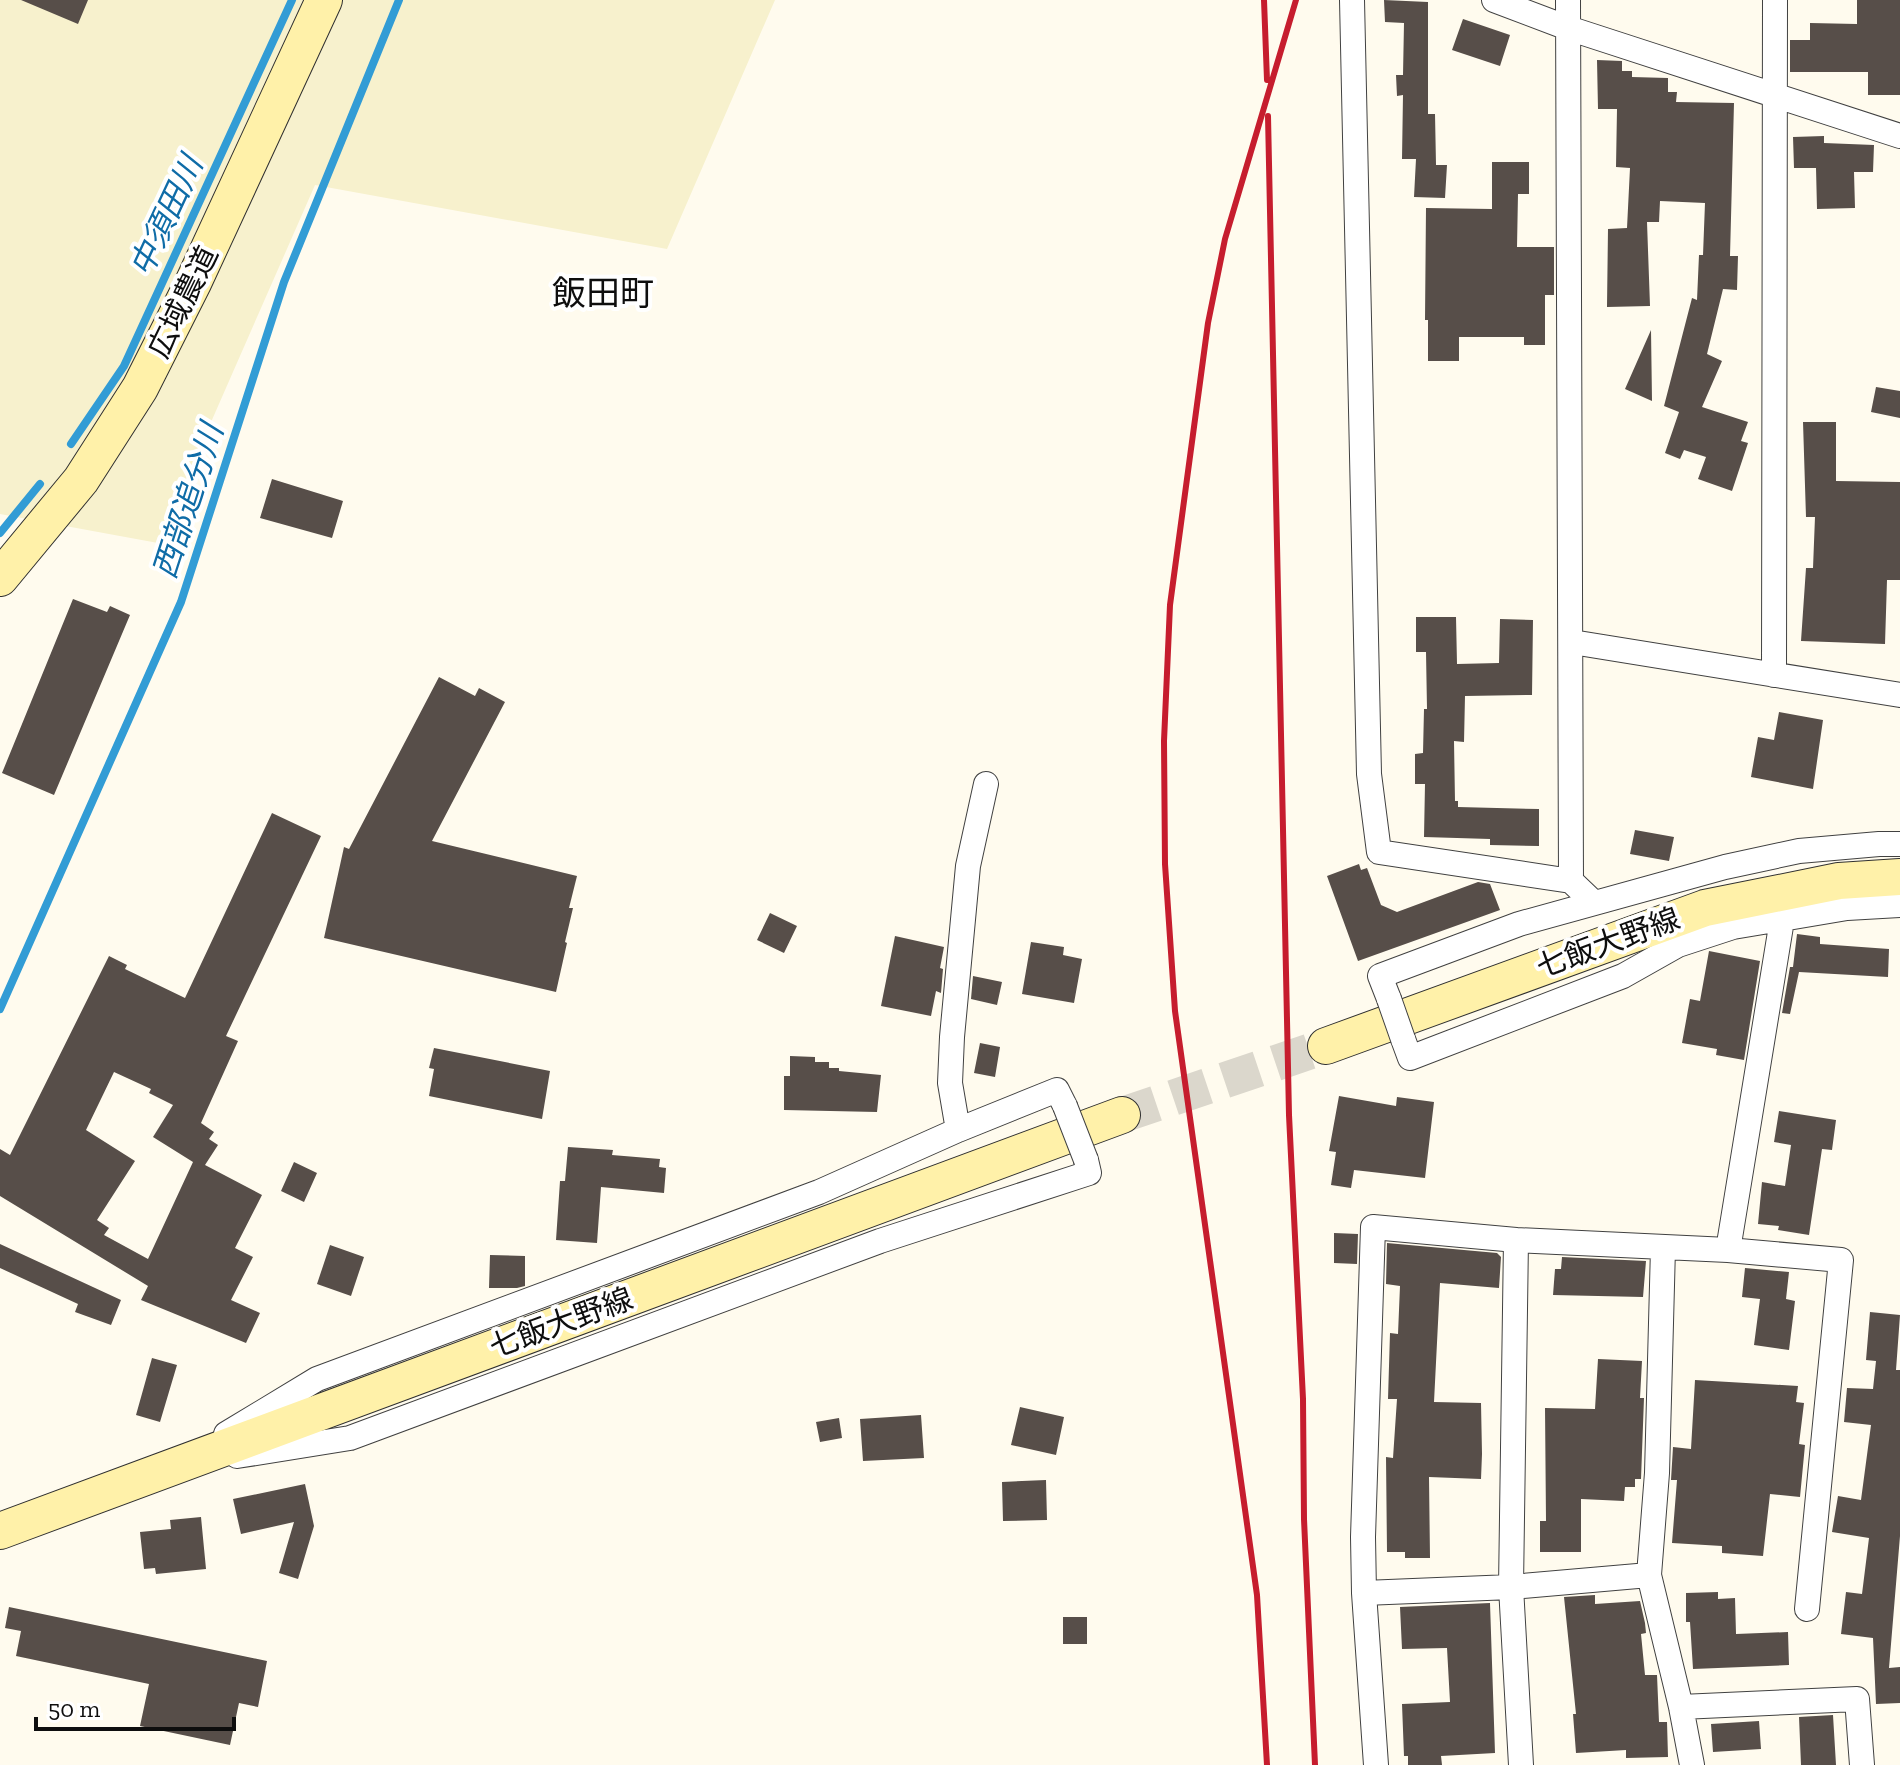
<svg xmlns="http://www.w3.org/2000/svg" width="1900" height="1765" viewBox="0 0 1900 1765" font-family="'Zilla Slab','Noto Sans JP',serif">
<style>
.farmland{fill:#f7f1cd}
.lines{fill:none;stroke-linecap:round;stroke-linejoin:round}
.stream{stroke:#329cd5;stroke-width:8}
.building{fill:#574e49;fill-rule:evenodd}
.secondary-tunnel{stroke:#dbd7cc;stroke-width:36;stroke-dasharray:36 18;stroke-linecap:butt}
.street-casing{stroke:#414141;stroke-width:26}
.secondary-casing{stroke:#303030;stroke-width:38}
.street{stroke:#fff;stroke-width:24}
.secondary{stroke:#fff1a9;stroke-width:36}
.rail{stroke:#c61d2e;stroke-width:6}
.street-bridge-casing{stroke:#414141;stroke-width:26;stroke-linecap:butt}
.street-bridge{stroke:#fff;stroke-width:24}
.labels{text-anchor:middle;dominant-baseline:central;stroke-width:8;stroke-linejoin:round;paint-order:stroke}
.street-label{font-size:30px;fill:#0e0e0e;stroke:#fff}
.water-label{font-size:32px;font-style:italic;fill:#0f6ca7;stroke:#fff}
.quarter-label{font-size:34px;fill:#0e0e0e;stroke:#fff}
</style>
<rect width="100%" height="100%" fill="#fffbee"/>
<path class="farmland" d="M 0,0 L 775,0 L 667,249 L 315,185 L 158,543 L 0,514 Z"/>
<g class="lines">
<path class="stream" d="M 71,444 L 124,366 L 292,0
M 0,533 L 40,484
M 0,1009 L 181,602 L 284,282 L 399,0"/>
</g>
<path class="building" d="M 21,0 L 88,0 L 78,24 Z
M 1384,0 L 1428,2 L 1428,114 L 1435,114 L 1436,165 L 1447,165 L 1445,198 L 1414,197 L 1416,159 L 1402,159 L 1403,95 L 1397,96 L 1396,75 L 1403,75 L 1404,23 L 1385,22 Z
M 1857,0 L 1900,0 L 1900,95 L 1868,95 L 1868,72 L 1790,72 L 1790,40 L 1810,40 L 1810,23 L 1857,24 Z
M 1463,19 L 1510,35 L 1500,66 L 1452,50 Z
M 1597,60 L 1622,61 L 1622,71 L 1632,71 L 1632,77 L 1668,78 L 1668,92 L 1677,92 L 1676,102 L 1734,103 L 1730,256 L 1738,256 L 1737,290 L 1723,289 L 1707,354 L 1722,361 L 1702,407 L 1748,422 L 1741,441 L 1748,443 L 1732,491 L 1698,479 L 1706,457 L 1684,450 L 1680,459 L 1665,453 L 1679,412 L 1664,406 L 1692,298 L 1697,300 L 1699,255 L 1703,255 L 1705,203 L 1660,201 L 1659,222 L 1647,222 L 1650,306 L 1607,307 L 1608,229 L 1627,228 L 1630,168 L 1616,167 L 1617,109 L 1598,109 Z
M 1824,136 L 1824,143 L 1874,145 L 1873,172 L 1854,172 L 1855,208 L 1817,209 L 1816,168 L 1794,168 L 1793,137 Z
M 1492,162 L 1529,162 L 1529,194 L 1518,194 L 1517,247 L 1554,247 L 1554,295 L 1545,295 L 1545,345 L 1524,345 L 1524,337 L 1459,337 L 1459,361 L 1428,361 L 1428,320 L 1425,320 L 1426,208 L 1492,209 Z
M 1651,330 L 1652,401 L 1625,389 Z
M 1876,387 L 1900,391 L 1900,418 L 1871,412 Z
M 1803,422 L 1836,422 L 1836,481 L 1900,482 L 1900,580 L 1887,580 L 1885,644 L 1801,641 L 1806,568 L 1813,568 L 1815,517 L 1806,517 Z
M 272,479 L 343,501 L 332,538 L 260,518 Z
M 73,599 L 107,612 L 110,606 L 130,615 L 54,795 L 2,773 Z
M 1416,617 L 1456,617 L 1457,664 L 1499,663 L 1500,619 L 1533,620 L 1532,695 L 1465,696 L 1464,742 L 1454,741 L 1455,801 L 1458,801 L 1458,807 L 1539,809 L 1539,846 L 1490,845 L 1490,839 L 1424,837 L 1425,784 L 1415,784 L 1415,754 L 1423,753 L 1424,709 L 1427,709 L 1426,652 L 1416,652 Z
M 439,677 L 475,696 L 479,688 L 505,702 L 432,841 L 577,876 L 569,908 L 573,908 L 565,942 L 567,943 L 556,992 L 324,938 L 344,847 L 349,849 Z
M 1779,712 L 1823,720 L 1813,789 L 1751,777 L 1758,737 L 1774,740 Z
M 272,813 L 321,836 L 226,1036 L 238,1041 L 201,1123 L 214,1132 L 209,1139 L 218,1145 L 205,1165 L 262,1195 L 235,1248 L 253,1257 L 231,1300 L 260,1313 L 246,1343 L 141,1300 L 148,1286 L 0,1196 L 0,1149 L 10,1155 L 109,956 L 127,965 L 125,969 L 185,998 ZM 114,1072 L 151,1089 L 149,1093 L 173,1105 L 153,1137 L 193,1162 L 148,1259 L 104,1235 L 109,1228 L 97,1220 L 135,1161 L 86,1130 Z
M 1635,830 L 1674,837 L 1669,861 L 1630,854 Z
M 1359,864 L 1361,870 L 1367,868 L 1381,905 L 1397,912 L 1478,882 L 1490,884 L 1500,910 L 1358,961 L 1327,876 Z
M 770,913 L 797,926 L 784,953 L 757,940 Z
M 1797,934 L 1820,937 L 1820,944 L 1889,949 L 1888,977 L 1799,972 L 1790,1014 L 1782,1013 L 1790,967 L 1793,967 Z
M 895,936 L 944,947 L 940,968 L 943,969 L 941,993 L 936,991 L 931,1016 L 881,1006 Z
M 1031,942 L 1064,947 L 1063,955 L 1082,959 L 1074,1003 L 1022,994 Z
M 1709,951 L 1760,961 L 1744,1060 L 1716,1055 L 1717,1049 L 1682,1043 L 1690,999 L 1700,1001 Z
M 973,976 L 1002,982 L 997,1005 L 971,999 Z
M 980,1043 L 1000,1047 L 995,1077 L 974,1073 Z
M 434,1048 L 550,1071 L 542,1119 L 429,1096 L 434,1069 L 429,1068 Z
M 790,1056 L 815,1057 L 815,1062 L 829,1062 L 829,1068 L 839,1068 L 839,1071 L 881,1075 L 877,1112 L 784,1110 L 784,1076 L 790,1076 Z
M 1339,1096 L 1396,1106 L 1397,1097 L 1434,1102 L 1425,1178 L 1354,1170 L 1351,1188 L 1331,1185 L 1336,1152 L 1329,1151 Z
M 1779,1111 L 1836,1120 L 1832,1150 L 1822,1149 L 1809,1235 L 1778,1230 L 1779,1226 L 1758,1224 L 1762,1182 L 1785,1186 L 1791,1145 L 1774,1142 Z
M 568,1147 L 613,1150 L 612,1155 L 660,1159 L 659,1167 L 666,1168 L 664,1193 L 601,1187 L 597,1243 L 556,1240 L 560,1181 L 565,1181 Z
M 294,1162 L 317,1173 L 304,1202 L 281,1191 Z
M 1334,1233 L 1358,1234 L 1357,1264 L 1334,1263 Z
M 1387,1243 L 1497,1253 L 1501,1257 L 1499,1288 L 1440,1283 L 1434,1402 L 1481,1403 L 1482,1454 L 1481,1479 L 1429,1477 L 1430,1558 L 1405,1558 L 1405,1552 L 1387,1552 L 1386,1457 L 1393,1458 L 1397,1399 L 1388,1399 L 1390,1333 L 1398,1334 L 1400,1286 L 1386,1284 Z
M 0,1244 L 121,1300 L 111,1325 L 75,1312 L 78,1304 L 0,1268 Z
M 330,1245 L 364,1257 L 351,1296 L 317,1284 Z
M 490,1255 L 525,1256 L 525,1286 L 517,1288 L 489,1288 Z
M 1562,1257 L 1646,1261 L 1643,1297 L 1553,1295 L 1555,1269 L 1561,1269 Z
M 1745,1268 L 1789,1272 L 1786,1299 L 1795,1301 L 1789,1350 L 1754,1345 L 1760,1299 L 1742,1297 Z
M 1870,1312 L 1900,1315 L 1896,1370 L 1900,1370 L 1900,1536 L 1889,1668 L 1900,1667 L 1900,1703 L 1876,1704 L 1873,1638 L 1841,1634 L 1846,1592 L 1862,1594 L 1869,1538 L 1832,1532 L 1838,1496 L 1861,1500 L 1871,1425 L 1844,1422 L 1847,1388 L 1873,1389 L 1876,1361 L 1866,1360 Z
M 152,1358 L 177,1365 L 160,1422 L 136,1415 Z
M 1598,1359 L 1642,1361 L 1640,1398 L 1644,1398 L 1641,1479 L 1635,1479 L 1635,1487 L 1625,1487 L 1624,1501 L 1581,1499 L 1581,1552 L 1540,1552 L 1540,1521 L 1546,1521 L 1545,1408 L 1595,1409 Z
M 1695,1380 L 1798,1386 L 1796,1402 L 1804,1403 L 1799,1444 L 1805,1445 L 1800,1497 L 1770,1494 L 1763,1556 L 1722,1553 L 1722,1546 L 1672,1543 L 1677,1480 L 1671,1480 L 1673,1447 L 1691,1449 Z
M 1020,1407 L 1064,1417 L 1056,1455 L 1011,1445 Z
M 921,1415 L 924,1458 L 863,1461 L 860,1419 Z
M 839,1418 L 842,1438 L 820,1442 L 816,1422 Z
M 1046,1480 L 1047,1520 L 1003,1521 L 1002,1482 Z
M 305,1484 L 314,1526 L 298,1579 L 279,1573 L 294,1522 L 241,1534 L 233,1499 Z
M 201,1517 L 206,1569 L 156,1574 L 155,1568 L 144,1569 L 140,1532 L 171,1529 L 170,1520 Z
M 1718,1592 L 1718,1599 L 1735,1598 L 1736,1634 L 1788,1632 L 1789,1665 L 1693,1669 L 1690,1622 L 1686,1622 L 1686,1593 Z
M 1595,1595 L 1595,1604 L 1640,1601 L 1645,1623 L 1646,1633 L 1641,1634 L 1645,1675 L 1657,1675 L 1659,1722 L 1667,1722 L 1668,1757 L 1626,1758 L 1626,1750 L 1576,1753 L 1573,1714 L 1576,1714 L 1564,1597 Z
M 1490,1603 L 1495,1753 L 1441,1756 L 1442,1765 L 1408,1765 L 1408,1756 L 1404,1756 L 1402,1704 L 1450,1702 L 1447,1648 L 1402,1649 L 1400,1607 Z
M 9,1607 L 267,1661 L 258,1707 L 239,1703 L 230,1745 L 140,1726 L 149,1684 L 16,1656 L 21,1631 L 5,1628 Z
M 1063,1617 L 1087,1617 L 1087,1644 L 1063,1644 Z
M 1833,1715 L 1836,1765 L 1801,1765 L 1799,1717 Z
M 1759,1721 L 1761,1749 L 1713,1752 L 1711,1724 Z"/>
<g class="lines">
<path class="secondary-tunnel" d="M 1122,1115 L 1326,1046"/>
<defs>
<path id="street" d="M 1352,0 L 1369,774 L 1379,852 L 1571,881 L 1593,902
M 1494,0 L 1568,28 L 1900,136
M 1568,0 L 1571,881
M 1572,642 L 1900,695
M 1774,675 L 1775,0
M 1389,999 L 1380,976 L 1519,924 L 1725,867 L 1799,851 L 1879,844 L 1900,844
M 1403,1039 L 1410,1058 L 1623,976 L 1678,945 L 1733,927 L 1847,908 L 1900,905
M 958,1130 L 950,1083 L 952,1037 L 968,866 L 986,784
M 1663,1248 L 1657,1473 L 1649,1575 L 1681,1707 L 1692,1765
M 1728,1250 L 1841,1260 L 1807,1609
M 226,1434 L 317,1379 L 819,1192 L 958,1130 L 1057,1090 L 1065,1106
M 237,1456 L 350,1438 L 880,1241 L 1089,1173 L 1086,1160
M 1364,1593 L 1511,1587 L 1649,1575
M 1681,1707 L 1857,1699 L 1862,1765
M 1376,1765 L 1364,1593 L 1363,1537 L 1373,1227 L 1516,1240
M 1521,1765 L 1511,1587 L 1516,1240 L 1728,1250 L 1782,920"/>
<path id="secondary" d="M 0,578 L 81,480 L 140,388 L 193,283 L 324,0
M 1326,1046 L 1705,908 L 1839,881 L 1900,877
M 0,1531 L 1122,1115"/>
</defs>
<use href="#street" class="street-casing"/>
<use href="#secondary" class="secondary-casing"/>
<use href="#street" class="street"/>
<use href="#secondary" class="secondary"/>
<path class="rail" d="M 1264,0 L 1267,80
M 1268,116 L 1289,1115 L 1303,1399 L 1304,1519 L 1315,1765
M 1267,1765 L 1257,1595 L 1175,1011 L 1165,864 L 1164,741 L 1170,605 L 1208,323 L 1225,239 L 1296,0"/>
<defs>
<path id="street-bridge" d="M 1389,999 L 1403,1039
M 1065,1106 L 1086,1160"/>
</defs>
<use href="#street-bridge" class="street-bridge-casing"/>
<use href="#street-bridge" class="street-bridge"/>
</g>
<g class="labels">
<g class="street-label">
<text transform="translate(183 302) rotate(-64)">広域農道</text>
<text transform="translate(1608 943) rotate(-20)">七飯大野線</text>
<text transform="translate(561 1323) rotate(-20)">七飯大野線</text>
</g>
<g class="water-label">
<text transform="translate(166 216) rotate(-65)">中須田川</text>
<text transform="translate(188 501) rotate(-72)">西部追分川</text>
</g>
<g class="quarter-label">
<text x="603" y="293">飯田町</text>
</g>
</g>
<path d="M36 1717v12h198v-12" fill="none" stroke="#0e0e0e" stroke-width="4"/>
<text x="48" y="1717" font-size="24" fill="#0e0e0e" stroke="#ffffff" stroke-width="6" paint-order="stroke">50 m</text>
</svg>
